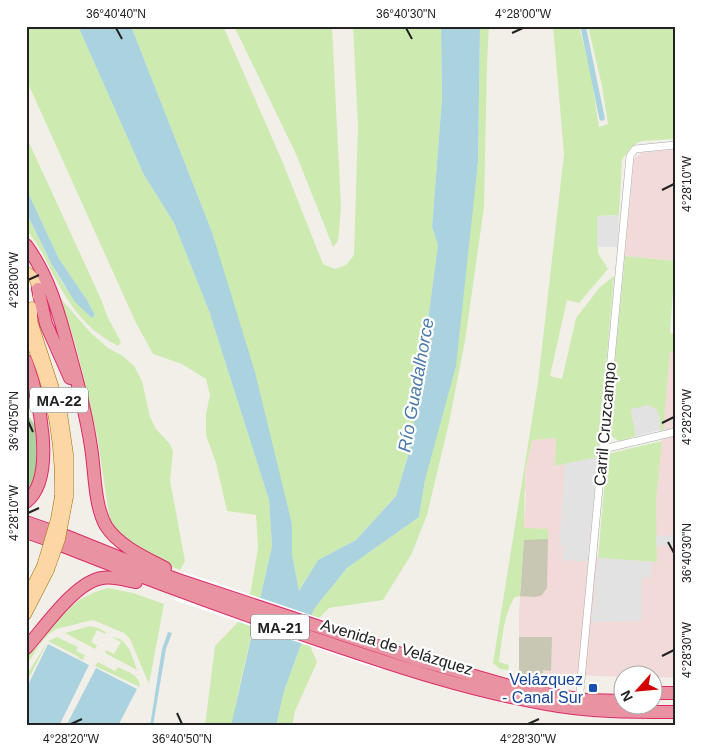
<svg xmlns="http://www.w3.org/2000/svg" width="701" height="752" viewBox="0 0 701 752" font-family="Arial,sans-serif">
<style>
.commercial{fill:#f2dad9}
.construction{fill:#c7c7b4}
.grass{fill:#cdebb0}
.forest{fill:#add19e}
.parking{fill:#e2e2e2}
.water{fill:#aad3df}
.pier{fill:#fff}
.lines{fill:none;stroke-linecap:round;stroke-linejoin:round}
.canal{stroke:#aad3df;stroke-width:5.5}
.street-casing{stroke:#a9a9a9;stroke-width:8}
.primary-casing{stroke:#a06b00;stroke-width:11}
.highway-casing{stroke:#dc2a67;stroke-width:14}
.street{stroke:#fff;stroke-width:7}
.primary{stroke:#fcd6a4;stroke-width:10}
.highway{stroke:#e892a2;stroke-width:12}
.primary-bridge-casing{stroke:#a06b00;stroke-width:11;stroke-linecap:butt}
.primary-bridge{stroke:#fcd6a4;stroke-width:10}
.ticks{fill:none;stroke:#222;stroke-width:2}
.transit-dot{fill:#1a4fb4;stroke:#fff;stroke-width:2}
.labels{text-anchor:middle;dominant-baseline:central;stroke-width:4.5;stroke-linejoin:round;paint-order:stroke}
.shield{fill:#fff;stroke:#646464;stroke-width:1}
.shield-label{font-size:15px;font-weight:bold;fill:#222}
.street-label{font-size:16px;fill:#222;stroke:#fff}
.transit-label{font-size:16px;fill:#164399;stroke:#fff;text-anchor:end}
.water-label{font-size:18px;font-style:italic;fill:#4a7aab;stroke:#fff}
.neatline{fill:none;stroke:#222;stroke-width:2}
.ticks-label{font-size:12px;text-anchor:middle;fill:#222}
</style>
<rect width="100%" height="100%" fill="#f2efe9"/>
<path class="commercial" d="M 675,149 L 675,261 L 625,256 L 634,159 L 641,153 Z
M 670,351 L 675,352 L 675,678 L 654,677 L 654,674 L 624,674 L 623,677 L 575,675 L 574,679 L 571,678 L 570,681 L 551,678 L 551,682 L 520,676 L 519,674 L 519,614 L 526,492 L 524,489 L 525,471 L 532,440 L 556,438 L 556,466 L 598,457 L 588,557 L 656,562 L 656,501 Z"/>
<path class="construction" d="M 524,539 L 548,539 L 547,588 L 542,595 L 536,597 L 520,596 Z
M 519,637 L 552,637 L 551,671 L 543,670 L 543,681 L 520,676 L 519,674 Z"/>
<path class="grass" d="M 26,26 L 78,26 L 144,175 L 174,223 L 209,311 L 269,500 L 272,546 L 238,693 L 232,726 L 205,726 L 215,646 L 237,623 L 251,590 L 258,548 L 256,515 L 227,511 L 216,463 L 206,435 L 206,414 L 210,395 L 206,379 L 182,364 L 153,354 L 136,323 L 26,79 Z
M 131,26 L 223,26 L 283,163 L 323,264 L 335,269 L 346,265 L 354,255 L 358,126 L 353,26 L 441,26 L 442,98 L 432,227 L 438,245 L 411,446 L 396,496 L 356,540 L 318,560 L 299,591 L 292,554 L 292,524 L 212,232 Z
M 234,26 L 332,26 L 341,208 L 338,241 L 333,247 L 296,154 Z
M 480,26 L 489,26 L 487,63 L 484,207 L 465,341 L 449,423 L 427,515 L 411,555 L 383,600 L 329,608 L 320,617 L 311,648 L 317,662 L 295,711 L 292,726 L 276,726 L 284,691 L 314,609 L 347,568 L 419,517 L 478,162 Z
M 553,26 L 579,26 L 591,75 L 599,127 L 608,124 L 602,86 L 588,26 L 675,26 L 675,139 L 641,141 L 631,147 L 622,160 L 619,215 L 597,216 L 598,253 L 608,269 L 579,303 L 567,300 L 550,376 L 562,379 L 576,318 L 600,287 L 614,276 L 598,457 L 555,466 L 556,438 L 532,440 L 525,471 L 524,528 L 548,529 L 548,539 L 524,540 L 520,596 L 515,597 C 503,615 502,641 499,662 L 509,665 L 508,670 L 500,669 L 493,663 L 538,382 L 564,154 Z
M 26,136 L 101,299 L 108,318 L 121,342 L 118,346 C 78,326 62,292 43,254 C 40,248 28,232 26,228 C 25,224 26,217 26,212 C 44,248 60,291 92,317 L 95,315 L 87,300 L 59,259 L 26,188 Z
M 625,256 L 675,261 L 670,333 L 675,334 L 675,352 L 670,352 L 663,431 L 660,430 L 659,414 L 631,409 L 636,436 L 619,441 L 611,436 L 609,423 Z
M 61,299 L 91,333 L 108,348 L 123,356 L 134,366 L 142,381 L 150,417 L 156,429 L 170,444 L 173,452 L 170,480 L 185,561 L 180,570 L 155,559 L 119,534 L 110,521 L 97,435 L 77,350 Z
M 662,441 L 656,501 L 657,562 L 598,558 L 607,454 Z
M 108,588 L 133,593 L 164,604 L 149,684 L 130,639 L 124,633 L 93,620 L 56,629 L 49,634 L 40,644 L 26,666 L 26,656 C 51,627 69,597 108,588 Z
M 90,626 L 98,628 L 106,632 L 105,634 L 97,630 L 91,642 L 97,645 L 95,649 L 65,633 Z
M 57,637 L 78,647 L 76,651 L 85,655 L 83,660 L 78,658 L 79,657 L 48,641 L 26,684 L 26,676 L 48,641 Z
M 112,637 C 129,639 132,656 137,670 L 105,653 L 106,650 L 114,654 L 121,642 Z
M 98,662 L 115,671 L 118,667 C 128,672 140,675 140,687 L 95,666 Z"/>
<path class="forest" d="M 26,413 L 35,425 L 37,460 L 35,480 L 26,494 Z"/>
<path class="parking" d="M 619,215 L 618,247 L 597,247 L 597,216 Z
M 649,405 L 656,409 L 659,414 L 660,430 L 636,436 L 631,409 Z
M 598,457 L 587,562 L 562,560 L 563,546 L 559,546 L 565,464 Z
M 675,535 L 675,545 L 656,546 L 656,536 Z
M 598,558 L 652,562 L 651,578 L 642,578 L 642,621 L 598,622 L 594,624 L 592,619 Z"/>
<path class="water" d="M 78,26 L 131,26 L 212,232 L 255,372 L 292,524 L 292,554 L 299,591 L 318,560 L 356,540 L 396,496 L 411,446 L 438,245 L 432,227 L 442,98 L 441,26 L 480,26 L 478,162 L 456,366 L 425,480 L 419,517 L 347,568 L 314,609 L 284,691 L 276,726 L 231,726 L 272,546 L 269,500 L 209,311 L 174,223 L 144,175 Z
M 26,188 L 59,259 L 87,300 L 95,315 L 92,318 L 75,302 L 52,265 L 26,212 Z
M 168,632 L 172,633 L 166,649 L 153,726 L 150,726 L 162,649 Z
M 48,644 L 89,665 L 59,726 L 29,726 L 26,725 L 26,689 Z
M 96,668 L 137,689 L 118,726 L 66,726 Z"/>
<path class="pier" d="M 184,572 L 390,642 L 380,670 L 174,600 Z"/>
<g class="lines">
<path class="canal" d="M 583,26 L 602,118"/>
<defs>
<path id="street" d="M 603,449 L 675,432
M 580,691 L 630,156 L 635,149 L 675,145"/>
<path id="primary" d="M 26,271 C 35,277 39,285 38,296
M 32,307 L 32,321 L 62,413 L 68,454 L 68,497
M 26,332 C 51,383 61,439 60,496
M 26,598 L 42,566
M 26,615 L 49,570"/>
<path id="highway" d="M 26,245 C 49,276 58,311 68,347 C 77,380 86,413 91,447 C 95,471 94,505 106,526 C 119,546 144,557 165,568
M 38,289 L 46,324 L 70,378
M 26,361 C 38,394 58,477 26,502
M 26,522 L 49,530
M 26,532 L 46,539
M 66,536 L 133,563 L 181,581 L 419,660 L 516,688 L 551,695 L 586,700 L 624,701
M 63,546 C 149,580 235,612 322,641 C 396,666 470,691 547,704 C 589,712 632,712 675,712
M 26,648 C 44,628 75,582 102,578 C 114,576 125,580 136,582
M 654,693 L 675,693"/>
</defs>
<use href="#street" class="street-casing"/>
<use href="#primary" class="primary-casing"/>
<use href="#highway" class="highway-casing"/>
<use href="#street" class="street"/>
<use href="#primary" class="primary"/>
<use href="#highway" class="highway"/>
<defs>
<path id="primary-bridge" d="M 42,566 L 56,519 L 60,496
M 49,570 L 60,539 L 68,497"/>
</defs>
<use href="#primary-bridge" class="primary-bridge-casing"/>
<use href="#primary-bridge" class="primary-bridge"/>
</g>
<path class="ticks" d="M 116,28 L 122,39M 406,28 L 412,39M 512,33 L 523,28M 662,190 L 674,184M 28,280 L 39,275M 28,421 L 33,432M 662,423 L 674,417M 28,513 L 39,508M 668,542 L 674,553M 662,656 L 674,650M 177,713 L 182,724M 71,724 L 82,719M 528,724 L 539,719"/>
<rect class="transit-dot" x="588" y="683" width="10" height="10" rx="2.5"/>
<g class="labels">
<g class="shield">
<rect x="30" y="387.5" width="58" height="25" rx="4"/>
<rect x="251" y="614.5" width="58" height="25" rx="4"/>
</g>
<g class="shield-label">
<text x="59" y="400">MA-22</text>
<text x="280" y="627">MA-21</text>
</g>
<g class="street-label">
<text transform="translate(605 424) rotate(-85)">Carril Cruzcampo</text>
<text transform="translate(397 647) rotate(17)">Avenida de Velázquez</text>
</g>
<g class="transit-label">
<text x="583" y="679">Velázquez<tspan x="583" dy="18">- Canal Sur</tspan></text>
</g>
<g class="water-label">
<text transform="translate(416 385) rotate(-80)">Río Guadalhorce</text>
</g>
</g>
<rect width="701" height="752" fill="none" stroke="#ffffff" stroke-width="55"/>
<g transform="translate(638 690) rotate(243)"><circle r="24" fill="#ffffff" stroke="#a7a7a7"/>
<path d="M0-4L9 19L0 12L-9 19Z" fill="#d40000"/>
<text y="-8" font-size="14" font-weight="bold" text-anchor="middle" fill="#222222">N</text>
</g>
<rect x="28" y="28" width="646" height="696" class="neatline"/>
<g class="ticks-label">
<text x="116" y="18">36°40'40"N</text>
<text x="406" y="18">36°40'30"N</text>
<text x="523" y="18">4°28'00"W</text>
<text transform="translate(687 184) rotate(-90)" y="4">4°28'10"W</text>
<text transform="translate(14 280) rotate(-90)" y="4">4°28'00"W</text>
<text transform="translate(687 417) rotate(-90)" y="4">4°28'20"W</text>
<text transform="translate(14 421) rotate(-90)" y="4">36°40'50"N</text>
<text transform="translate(14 513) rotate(-90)" y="4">4°28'10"W</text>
<text transform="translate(687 553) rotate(-90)" y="4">36°40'30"N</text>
<text transform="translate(687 650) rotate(-90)" y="4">4°28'30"W</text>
<text x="71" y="743">4°28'20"W</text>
<text x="182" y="743">36°40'50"N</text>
<text x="528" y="743">4°28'30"W</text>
</g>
</svg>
